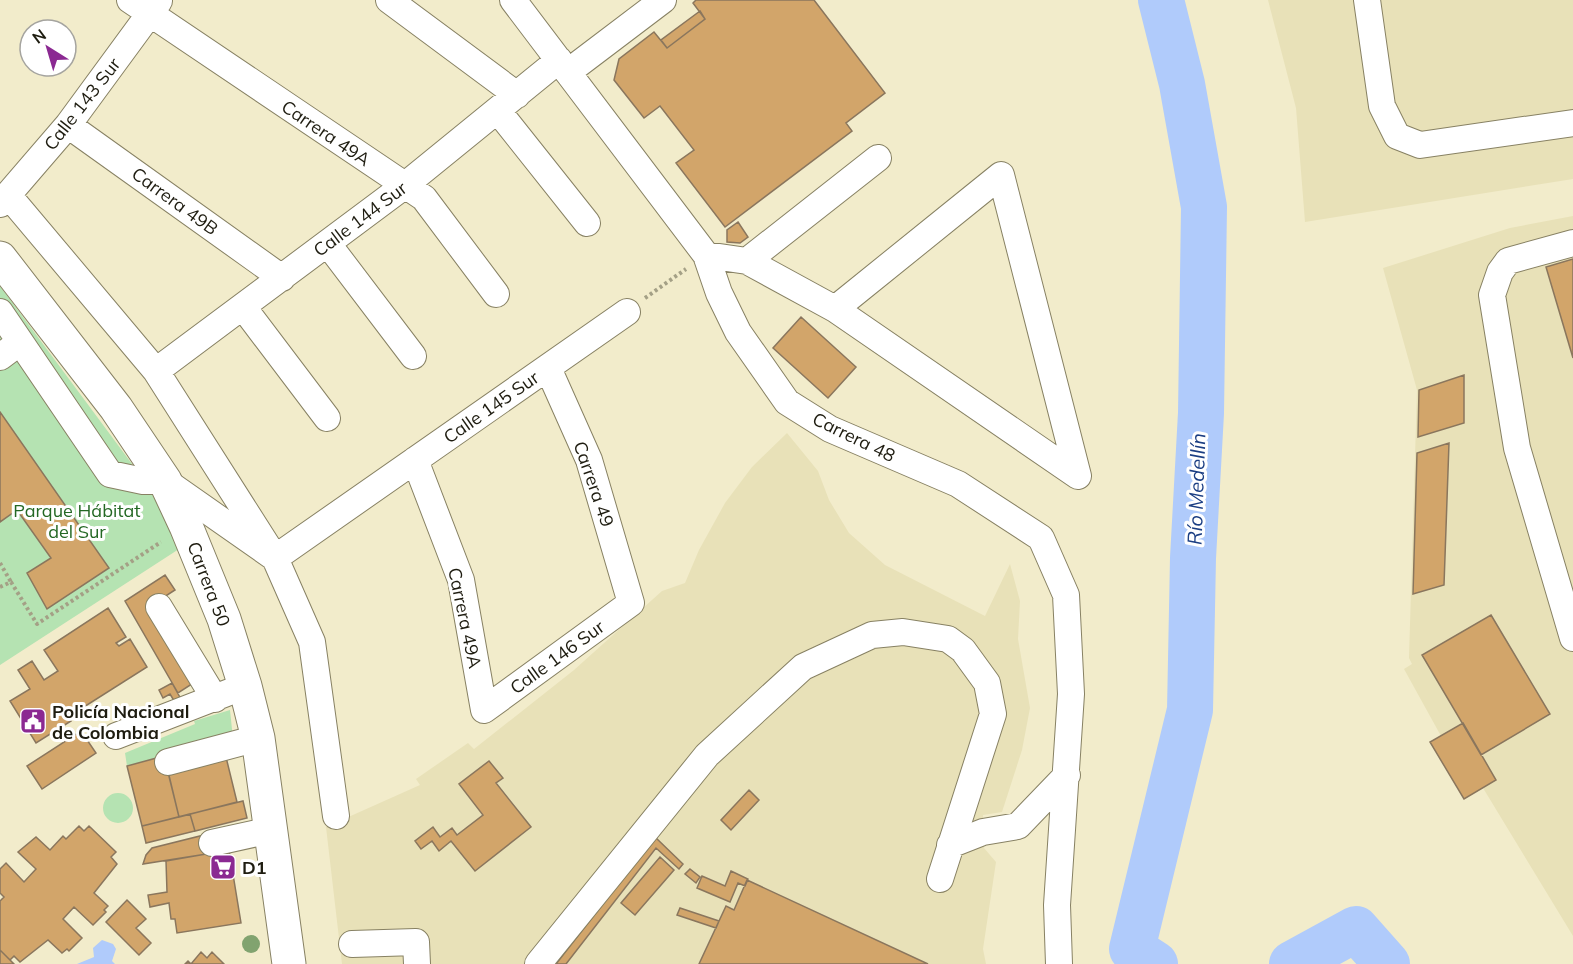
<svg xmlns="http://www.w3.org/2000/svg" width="1573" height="964" viewBox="0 0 1573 964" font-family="Mulish,sans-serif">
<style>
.built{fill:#e8e1b8}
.green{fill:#b5e3b2}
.water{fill:#b0cbfb}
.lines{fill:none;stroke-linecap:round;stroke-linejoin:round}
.river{stroke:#b0cbfb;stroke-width:46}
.building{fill:#d2a56a;stroke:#8a765d;stroke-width:1.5}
.minor-casing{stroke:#878163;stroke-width:28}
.major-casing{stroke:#878163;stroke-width:35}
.path{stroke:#a4a086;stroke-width:4;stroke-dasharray:3 3;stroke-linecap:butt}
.minor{stroke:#fff;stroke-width:26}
.major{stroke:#fff;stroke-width:33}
.tree{fill:#81a36f}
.labels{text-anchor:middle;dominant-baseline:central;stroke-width:6;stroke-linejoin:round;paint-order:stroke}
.street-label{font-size:18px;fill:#1e1c10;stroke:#fff}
.park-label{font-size:18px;fill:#246824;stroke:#fff}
.poi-label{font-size:18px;font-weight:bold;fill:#1e1c10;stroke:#fff;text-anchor:start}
.water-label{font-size:20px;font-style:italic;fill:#1b3e83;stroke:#fff}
</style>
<rect width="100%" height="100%" fill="#f2eccb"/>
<path class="built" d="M 1268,0 L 1573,0 L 1573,179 L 1305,222 L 1296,108 Z
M 1573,216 L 1573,936 L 1483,788 L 1464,799 L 1430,742 L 1441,736 L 1404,669 L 1412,664 L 1409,658 L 1417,390 L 1383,268 L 1510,228 Z
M 787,433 L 818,471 L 829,500 L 849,533 L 885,565 L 985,616 L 1010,564 L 1020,601 L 1018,639 L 1030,708 L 1022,750 L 1002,812 L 983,815 L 984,848 L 996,862 L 983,949 L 986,964 L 342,964 L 326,827 L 420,785 L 416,779 L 468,743 L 474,749 L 574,670 L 662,591 L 685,583 L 699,550 L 725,503 L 752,467 Z"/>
<path class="green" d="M 0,286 L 135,468 L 165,515 L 179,549 L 0,665 Z
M 230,710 L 233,739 L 127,766 L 125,753 L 195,724 L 194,721 Z
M103 808a15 15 0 1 1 30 0a15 15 0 1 1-30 0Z"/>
<path class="water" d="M 102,940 L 113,944 L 116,949 L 112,961 L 115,964 L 77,964 L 94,957 L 93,948 Z"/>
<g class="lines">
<path class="river" d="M 1155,964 L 1132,949 L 1190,710 L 1193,558 L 1201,413 L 1204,207 L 1182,84 L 1161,0
M 1292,964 L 1356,929 L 1387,964"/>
</g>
<path class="building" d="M 696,0 L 814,0 L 885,93 L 846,123 L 852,131 L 725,227 L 676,163 L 694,150 L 660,106 L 644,118 L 614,80 L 619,59 L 654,32 L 667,48 L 705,19 L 693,3 Z
M 700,11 L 705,19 L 667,48 L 661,40 Z
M 738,222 L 748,237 L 740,243 L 727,242 L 727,230 Z
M 1573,259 L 1573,358 L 1546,267 Z
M 801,317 L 856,367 L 828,398 L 773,348 Z
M 1464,375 L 1464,423 L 1418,437 L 1419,390 Z
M 0,412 L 109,568 L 47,609 L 27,573 L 51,558 L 17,510 L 0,522 Z
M 1449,443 L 1444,585 L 1413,594 L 1417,453 Z
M 165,575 L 175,590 L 150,606 L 195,682 L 178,693 L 125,601 Z
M 108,608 L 126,637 L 116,643 L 119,646 L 130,639 L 147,667 L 68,717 L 71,721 L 36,743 L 10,701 L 30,689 L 18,670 L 32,661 L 44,680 L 58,671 L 44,650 Z
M 1491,615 L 1550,714 L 1481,755 L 1422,655 Z
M 172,683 L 182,701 L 176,704 L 170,694 L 163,698 L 159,690 Z
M 1463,723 L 1496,780 L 1464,799 L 1430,742 Z
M 81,731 L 96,753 L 42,789 L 27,766 Z
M 225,753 L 237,802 L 179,817 L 167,767 Z
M 164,756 L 179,817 L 142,826 L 127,766 Z
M 489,761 L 503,778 L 496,783 L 531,827 L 475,871 L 451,841 L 439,851 L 432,841 L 421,849 L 415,841 L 433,827 L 440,837 L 452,828 L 457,835 L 483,815 L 459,784 Z
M 749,790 L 759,800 L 731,830 L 721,820 Z
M 243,801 L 247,818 L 195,831 L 190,814 Z
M 190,814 L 195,831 L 146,843 L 142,826 Z
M 79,826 L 84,831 L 89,826 L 116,852 L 111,857 L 117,864 L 94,893 L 108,906 L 104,910 L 106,912 L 93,925 L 74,907 L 63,919 L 82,938 L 69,951 L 67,949 L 62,953 L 48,940 L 20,962 L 14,956 L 10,960 L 0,950 L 0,901 L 4,897 L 0,893 L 0,869 L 6,863 L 24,882 L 36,869 L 18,852 L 36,837 L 50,850 L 63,836 L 66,839 Z
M 208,834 L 213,853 L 143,864 L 146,855 L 152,848 Z
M 655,837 L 683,864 L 679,869 L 656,848 L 566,964 L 556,964 Z
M 229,850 L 241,923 L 177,933 L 175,919 L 171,919 L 169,903 L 150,907 L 148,895 L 167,892 L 166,861 Z
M 660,857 L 674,870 L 635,915 L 621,903 Z
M 690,869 L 700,877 L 696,883 L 685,874 Z
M 731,871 L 748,879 L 745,886 L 738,883 L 730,902 L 697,888 L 702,876 L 725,886 Z
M 747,880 L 928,964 L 699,964 L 726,906 L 734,910 Z
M 127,900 L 146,919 L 136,928 L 151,943 L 139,955 L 106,922 Z
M 680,908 L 719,921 L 716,928 L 677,915 Z
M 0,950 L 14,964 L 0,964 Z
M 201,952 L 207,958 L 212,952 L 224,964 L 185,964 L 188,961 L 191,964 Z"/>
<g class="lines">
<defs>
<path id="minor" d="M 130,0 L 424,198 L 496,294
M 389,0 L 517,95
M 513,0 L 706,255 L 719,293 L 738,332 L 787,402 L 830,429 L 958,484 L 1041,538 L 1066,595 L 1071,694 L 1057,905 L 1059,964
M 1367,0 L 1382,106 L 1397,136 L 1420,145 L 1573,123
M 568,72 L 663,0
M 498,111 L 587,223
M 68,125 L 282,278
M 8,195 L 156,371 L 275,558 L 312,642 L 336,816
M 0,204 L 68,125 L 159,1
M 1573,243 L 1508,261 L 1500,272 L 1492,295 L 1517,448 L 1573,638
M 328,244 L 413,356
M 706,255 L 747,261 L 878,158
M 747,261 L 835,309 L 1078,476 L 1001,175 L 835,309
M 243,307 L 327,418
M 0,312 L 110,474 L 143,481 L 165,481 L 275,558 L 627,312
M 0,357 L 20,342
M 156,371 L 404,186 L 559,60
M 415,460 L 461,580 L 484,710 L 631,603 L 589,460 L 548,368
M 159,607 L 215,699
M 116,736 L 245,686
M 168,762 L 258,738
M 212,843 L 271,830
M 950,845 L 983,832 L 1018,826 L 1067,775
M 352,944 L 416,942 L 417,964
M 538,964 L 707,755 L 803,667 L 872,635 L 903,632 L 948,639 L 963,650 L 987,683 L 993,714 L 940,879"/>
<path id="major" d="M 0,258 L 116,408 L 165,481 L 186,526 L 224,619 L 245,686 L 258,738 L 289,964"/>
</defs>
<use href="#minor" class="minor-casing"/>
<use href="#major" class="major-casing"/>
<path class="path" d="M 645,298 L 686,269
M 0,563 L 11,582
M 0,587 L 11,582 L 37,624 L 161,542"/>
<use href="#minor" class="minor"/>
<use href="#major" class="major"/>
</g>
<circle class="tree" cx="251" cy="944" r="9"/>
<defs>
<symbol id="civic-square" viewBox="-11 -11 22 22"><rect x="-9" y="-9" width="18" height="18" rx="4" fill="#8b2992" stroke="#fff"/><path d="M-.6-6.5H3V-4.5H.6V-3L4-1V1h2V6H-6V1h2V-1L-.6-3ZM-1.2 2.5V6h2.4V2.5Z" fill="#fff"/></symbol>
<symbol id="supermarket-square" viewBox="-11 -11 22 22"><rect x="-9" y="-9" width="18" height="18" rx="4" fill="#8b2992" stroke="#fff"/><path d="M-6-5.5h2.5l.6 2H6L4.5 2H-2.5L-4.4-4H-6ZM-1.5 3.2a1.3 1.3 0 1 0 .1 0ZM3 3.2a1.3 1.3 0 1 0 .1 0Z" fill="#fff"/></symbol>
</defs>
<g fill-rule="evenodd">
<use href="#civic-square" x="18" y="706" width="30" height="30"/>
<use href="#supermarket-square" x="208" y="852" width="30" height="30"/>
</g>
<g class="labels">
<g class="street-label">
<text transform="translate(82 104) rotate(-52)">Calle 143 Sur</text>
<text transform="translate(326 133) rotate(34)">Carrera 49A</text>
<text transform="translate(175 201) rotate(36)">Carrera 49B</text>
<text transform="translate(360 219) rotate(-37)">Calle 144 Sur</text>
<text transform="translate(491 407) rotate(-35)">Calle 145 Sur</text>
<text transform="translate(854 437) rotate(26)">Carrera 48</text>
<text transform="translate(594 484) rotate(71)">Carrera 49</text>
<text transform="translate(209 584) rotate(69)">Carrera 50</text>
<text transform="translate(465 618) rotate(78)">Carrera 49A</text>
<text transform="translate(557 657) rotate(-36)">Calle 146 Sur</text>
</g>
<g class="park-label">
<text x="77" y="510">Parque Hábitat<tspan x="77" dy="21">del Sur</tspan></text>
</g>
<g class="poi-label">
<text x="52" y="711">Policía Nacional<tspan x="52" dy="21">de Colombia</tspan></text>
<text x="242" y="867">D1</text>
</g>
<g class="water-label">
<text transform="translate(1196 489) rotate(-88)">Río Medellín</text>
</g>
</g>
<g transform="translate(48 48) rotate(323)"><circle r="28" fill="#ffffff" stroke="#a5a49f" stroke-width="1.5"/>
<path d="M0-4.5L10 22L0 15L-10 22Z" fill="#8b2992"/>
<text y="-9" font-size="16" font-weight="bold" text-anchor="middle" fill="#1e1c10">N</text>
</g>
</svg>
